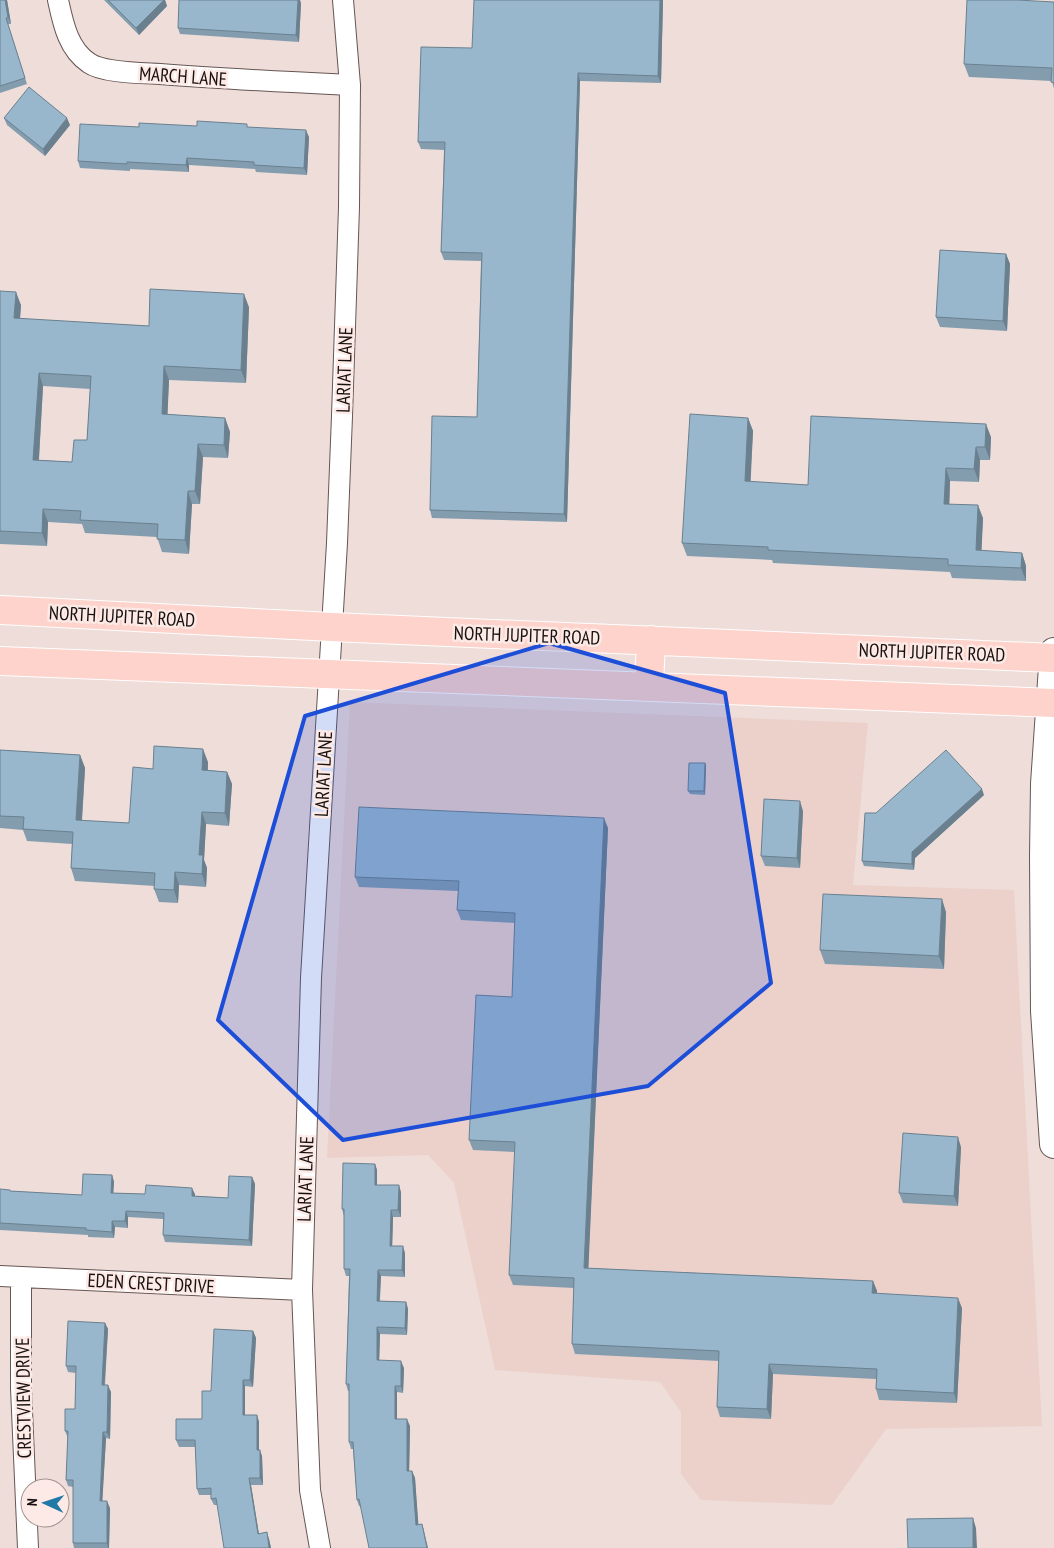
<svg xmlns="http://www.w3.org/2000/svg" width="1054" height="1548" viewBox="0 0 1054 1548" font-family="'PT Sans Narrow',sans-serif">
<style>
.built{fill:#ecd1cb}
.lines{fill:none;stroke-linecap:round;stroke-linejoin:round}
.minor-casing{stroke:#665653;stroke-width:22}
.secondary-casing{stroke:#665653;stroke-width:30}
.primary-casing{stroke:#fff;stroke-width:30}
.minor{stroke:#fff;stroke-width:20}
.secondary{stroke:#fff;stroke-width:28}
.primary{stroke:#fdd3cb;stroke-width:28}
.wall{fill:#839daf;fill-rule:evenodd}
.shaded-wall{fill:#6a808f}
.building{fill:#98b7cc;stroke:#6a808f;fill-rule:evenodd}
.marked{fill:#1d4ed8;fill-opacity:0.2;stroke:#1d4ed8;stroke-width:4;stroke-linejoin:round}
.labels{text-anchor:middle;dominant-baseline:central;stroke-width:5;stroke-linejoin:round;paint-order:stroke}
.street-label{font-size:19px;fill:#17110f;stroke:#fdeae6}
</style>
<rect width="100%" height="100%" fill="#efddd9"/>
<path class="built" d="M 350,702 L 868,723 L 853,885 L 1014,890 L 1042,1426 L 886,1429 L 832,1505 L 701,1500 L 681,1474 L 681,1412 L 660,1382 L 495,1370 L 454,1183 L 428,1155 L 327,1158 Z"/>
<g class="lines">
<defs>
<path id="minor" d="M 58,0 C 63,23 68,49 89,63 C 103,73 142,73 160,74 C 223,79 287,82 350,85
M 0,1276 L 302,1290
M 21,1277 L 21,1388 L 28,1548
M 320,1548 L 310,1490 L 302,1290 L 311,978 L 337,543 L 342,416 L 349,207 L 350,85 L 343,0"/>
<path id="secondary" d="M 1054,652 L 1045,784 L 1044,857 L 1045,1011 L 1054,1144"/>
<path id="primary" d="M 0,610 L 332,627 L 1054,658
M 0,661 L 1054,703
M 649,686 L 651,640"/>
</defs>
<use href="#minor" class="minor-casing"/>
<use href="#secondary" class="secondary-casing"/>
<use href="#primary" class="primary-casing"/>
<use href="#minor" class="minor"/>
<use href="#secondary" class="secondary"/>
<use href="#primary" class="primary"/>
</g>
<path class="wall" d="M 0,0 L 7,0 L 11,24 L 8,24 L 27,84 L 0,93 Z
M 104,0 L 165,0 L 167,6 L 139,35 Z
M 663,0 L 661,83 L 580,81 L 567,522 L 432,518 L 430,510 L 477,417 L 481,261 L 444,260 L 441,252 L 444,150 L 421,149 L 418,142 L 472,48 Z
M 1054,2 L 1054,89 L 1052,81 L 969,77 L 964,64 Z
M 301,3 L 299,42 L 180,34 L 178,28 Z
M 4,118 L 70,125 L 45,156 L 7,125 Z
M 197,126 L 248,127 L 309,137 L 307,175 L 256,172 L 255,169 L 189,165 L 189,172 L 130,169 L 130,171 L 80,168 L 78,161 L 139,127 Z
M 1006,254 L 1010,264 L 1007,331 L 940,327 L 936,317 Z
M 0,291 L 21,305 L 20,319 L 149,326 L 249,307 L 246,383 L 169,380 L 167,415 L 225,418 L 230,432 L 228,458 L 203,457 L 200,504 L 192,504 L 189,554 L 162,552 L 157,537 L 85,533 L 82,524 L 48,522 L 47,546 L 0,544 ZM 43,386 L 90,389 L 87,440 L 72,462 L 39,460 Z
M 748,418 L 753,431 L 750,482 L 808,485 L 991,437 L 990,460 L 980,460 L 979,482 L 950,481 L 949,504 L 983,518 L 981,551 L 1022,553 L 1026,566 L 1026,581 L 952,578 L 950,572 L 773,563 L 772,560 L 687,556 L 682,543 Z
M 0,750 L 80,755 L 85,768 L 82,821 L 129,823 L 153,769 L 208,762 L 208,770 L 227,772 L 232,784 L 229,826 L 206,824 L 204,860 L 207,868 L 206,887 L 179,885 L 178,903 L 159,902 L 154,889 L 155,886 L 75,881 L 71,868 L 72,844 L 27,841 L 23,830 L 0,828 Z
M 705,763 L 706,766 L 705,795 L 690,794 L 688,791 Z
M 984,795 L 915,858 L 914,870 L 864,866 L 862,861 L 876,813 Z
M 803,811 L 800,868 L 765,866 L 761,856 Z
M 608,828 L 588,1268 L 873,1281 L 877,1291 L 877,1294 L 962,1308 L 957,1403 L 879,1400 L 876,1389 L 876,1379 L 773,1374 L 771,1419 L 720,1417 L 717,1407 L 719,1361 L 575,1354 L 572,1344 L 574,1288 L 513,1285 L 509,1275 L 515,1152 L 473,1150 L 469,1140 L 512,997 L 515,923 L 461,920 L 457,910 L 458,891 L 359,887 L 355,877 Z
M 946,912 L 944,969 L 825,964 L 820,950 Z
M 961,1147 L 958,1206 L 903,1203 L 899,1193 Z
M 375,1164 L 377,1170 L 377,1185 L 401,1192 L 401,1217 L 393,1217 L 392,1246 L 405,1253 L 405,1277 L 381,1276 L 380,1301 L 406,1302 L 408,1309 L 407,1335 L 380,1334 L 379,1360 L 404,1368 L 403,1393 L 397,1392 L 397,1419 L 410,1426 L 409,1471 L 412,1471 L 415,1478 L 418,1525 L 422,1524 L 424,1531 L 359,1506 L 357,1500 L 353,1449 L 351,1449 L 349,1442 L 349,1391 L 348,1391 L 346,1384 L 349,1276 L 346,1276 L 344,1269 L 344,1216 L 342,1209 Z
M 112,1175 L 114,1182 L 113,1193 L 145,1194 L 195,1194 L 195,1196 L 228,1198 L 252,1177 L 255,1184 L 252,1246 L 165,1242 L 163,1235 L 163,1219 L 128,1217 L 128,1228 L 115,1227 L 114,1238 L 88,1237 L 88,1235 L 0,1230 L 0,1189 L 10,1191 L 82,1195 Z
M 105,1323 L 108,1329 L 105,1385 L 111,1392 L 110,1439 L 106,1438 L 102,1501 L 110,1508 L 109,1548 L 74,1548 L 73,1543 L 73,1487 L 68,1486 L 66,1480 L 68,1438 L 65,1431 L 75,1409 L 76,1373 L 68,1372 L 66,1366 Z
M 253,1331 L 256,1338 L 253,1387 L 245,1386 L 245,1415 L 257,1415 L 259,1422 L 259,1450 L 262,1456 L 263,1485 L 251,1485 L 259,1534 L 269,1539 L 271,1548 L 217,1505 L 214,1505 L 211,1499 L 211,1495 L 199,1495 L 197,1489 L 196,1447 L 179,1447 L 176,1440 L 202,1419 L 211,1391 Z"/>
<path class="shaded-wall" d="M 5,0 L 7,0 L 11,24 L 8,17 Z
M 164,0 L 165,0 L 167,6 L 139,35 L 136,28 Z
M 298,0 L 300,0 L 301,3 L 299,42 L 296,35 Z
M 660,0 L 663,0 L 661,83 L 658,76 Z
M 578,73 L 580,81 L 567,522 L 564,514 Z
M 67,118 L 70,125 L 45,156 L 43,149 Z
M 306,130 L 309,137 L 307,175 L 304,168 Z
M 187,158 L 189,165 L 189,172 L 186,165 Z
M 1006,254 L 1010,264 L 1007,331 L 1003,321 Z
M 16,292 L 21,305 L 19,331 L 14,318 Z
M 244,294 L 249,307 L 246,383 L 241,370 Z
M 164,366 L 169,380 L 167,428 L 162,414 Z
M 39,373 L 43,386 L 38,473 L 33,460 Z
M 225,418 L 230,432 L 228,458 L 224,445 Z
M 748,418 L 753,431 L 750,494 L 745,481 Z
M 986,424 L 991,437 L 990,460 L 985,447 Z
M 198,444 L 203,457 L 200,504 L 195,491 Z
M 976,447 L 980,460 L 979,482 L 974,469 Z
M 946,468 L 950,481 L 949,517 L 944,504 Z
M 188,491 L 192,504 L 189,554 L 185,540 Z
M 978,505 L 983,518 L 981,563 L 976,550 Z
M 43,509 L 48,522 L 47,546 L 42,533 Z
M 1022,553 L 1026,566 L 1026,581 L 1021,568 Z
M 203,749 L 208,762 L 207,783 L 202,770 Z
M 80,755 L 85,768 L 81,833 L 76,820 Z
M 705,763 L 706,766 L 705,795 L 704,791 Z
M 227,772 L 232,784 L 229,826 L 225,813 Z
M 982,789 L 984,795 L 915,858 L 914,870 L 912,864 L 912,852 Z
M 800,801 L 803,811 L 800,868 L 797,858 Z
M 202,812 L 206,824 L 204,860 L 207,868 L 206,887 L 202,874 L 199,855 Z
M 604,818 L 608,828 L 588,1278 L 584,1268 Z
M 175,872 L 179,885 L 178,903 L 174,890 Z
M 942,899 L 946,912 L 944,969 L 939,956 Z
M 958,1137 L 961,1147 L 958,1206 L 954,1196 Z
M 375,1164 L 377,1170 L 377,1191 L 375,1185 Z
M 112,1175 L 114,1182 L 113,1199 L 111,1193 Z
M 252,1177 L 255,1184 L 252,1246 L 249,1240 Z
M 399,1185 L 401,1192 L 401,1217 L 398,1210 Z
M 192,1188 L 195,1194 L 194,1203 L 192,1196 Z
M 391,1210 L 393,1217 L 392,1253 L 390,1246 Z
M 126,1211 L 128,1217 L 128,1228 L 125,1221 Z
M 112,1221 L 115,1227 L 114,1238 L 112,1232 Z
M 403,1246 L 405,1253 L 405,1277 L 402,1270 Z
M 378,1270 L 381,1276 L 379,1308 L 377,1301 Z
M 873,1281 L 877,1291 L 876,1303 L 872,1293 Z
M 958,1298 L 962,1308 L 957,1403 L 954,1393 Z
M 406,1302 L 408,1309 L 407,1335 L 405,1328 Z
M 105,1323 L 108,1329 L 104,1392 L 102,1385 Z
M 377,1327 L 380,1334 L 379,1367 L 377,1360 Z
M 253,1331 L 256,1338 L 253,1387 L 250,1380 Z
M 401,1361 L 404,1368 L 403,1393 L 401,1386 Z
M 769,1364 L 773,1374 L 771,1419 L 767,1409 Z
M 243,1380 L 245,1386 L 245,1422 L 243,1415 Z
M 108,1385 L 111,1392 L 110,1439 L 107,1432 Z
M 395,1386 L 397,1392 L 397,1425 L 395,1419 Z
M 257,1415 L 259,1422 L 259,1457 L 257,1450 Z
M 407,1419 L 410,1426 L 409,1478 L 407,1471 Z
M 103,1432 L 106,1438 L 102,1508 L 100,1501 Z
M 260,1450 L 262,1456 L 263,1485 L 260,1478 Z
M 412,1471 L 415,1478 L 419,1532 L 416,1525 Z
M 249,1478 L 251,1485 L 260,1541 L 258,1534 Z
M 107,1501 L 110,1508 L 109,1548 L 108,1548 L 107,1543 Z
M 973,1518 L 976,1528 L 977,1548 L 973,1548 Z
M 422,1524 L 424,1531 L 428,1548 L 427,1548 Z
M 267,1532 L 269,1539 L 271,1548 L 269,1548 Z"/>
<path class="building" d="M 0,0 L 5,0 L 8,17 L 6,18 L 25,78 L 0,86 Z
M 108,0 L 164,0 L 136,28 Z
M 179,0 L 298,0 L 296,35 L 178,28 Z
M 474,0 L 660,0 L 658,76 L 578,73 L 564,514 L 430,510 L 432,416 L 477,417 L 482,253 L 441,252 L 445,142 L 418,142 L 421,47 L 472,48 Z
M 967,0 L 1017,0 L 1054,2 L 1054,83 L 1051,82 L 1052,68 L 964,64 Z
M 29,87 L 67,118 L 43,149 L 4,118 Z
M 197,121 L 247,124 L 247,127 L 306,130 L 304,168 L 254,165 L 254,162 L 187,158 L 186,165 L 127,162 L 127,164 L 78,161 L 80,124 L 139,127 L 139,123 L 197,126 Z
M 940,250 L 1006,254 L 1003,321 L 936,317 Z
M 150,289 L 244,294 L 241,370 L 164,366 L 162,414 L 225,418 L 224,445 L 198,444 L 195,491 L 188,491 L 185,540 L 157,539 L 158,524 L 80,520 L 81,511 L 43,509 L 42,533 L 0,531 L 0,291 L 16,292 L 14,318 L 149,326 ZM 39,373 L 91,376 L 87,440 L 74,440 L 72,462 L 33,460 Z
M 690,414 L 748,418 L 745,481 L 808,485 L 811,416 L 986,424 L 985,447 L 976,447 L 974,469 L 946,468 L 944,504 L 978,505 L 976,550 L 1022,553 L 1021,568 L 948,565 L 948,559 L 768,550 L 768,547 L 682,543 Z
M 154,746 L 203,749 L 202,770 L 227,772 L 225,813 L 202,812 L 199,855 L 203,855 L 202,874 L 175,872 L 174,890 L 154,889 L 155,873 L 71,868 L 73,832 L 23,829 L 24,817 L 0,816 L 0,750 L 80,755 L 76,820 L 129,823 L 133,767 L 153,769 Z
M 946,750 L 982,789 L 912,852 L 912,864 L 862,861 L 865,813 L 876,813 Z
M 689,763 L 705,763 L 704,791 L 688,791 Z
M 764,799 L 800,801 L 797,858 L 761,856 Z
M 359,807 L 604,818 L 584,1268 L 873,1281 L 872,1293 L 958,1298 L 954,1393 L 876,1389 L 877,1369 L 769,1364 L 767,1409 L 717,1407 L 719,1351 L 572,1344 L 574,1278 L 509,1275 L 515,1142 L 469,1140 L 476,995 L 512,997 L 515,913 L 457,910 L 459,881 L 355,877 Z
M 823,894 L 942,899 L 939,956 L 820,950 Z
M 903,1133 L 958,1137 L 954,1196 L 899,1193 Z
M 343,1163 L 375,1164 L 375,1185 L 399,1185 L 398,1210 L 391,1210 L 390,1246 L 403,1246 L 402,1270 L 378,1270 L 377,1301 L 406,1302 L 405,1328 L 377,1327 L 377,1360 L 401,1361 L 401,1386 L 395,1386 L 395,1419 L 407,1419 L 407,1471 L 412,1471 L 416,1525 L 422,1524 L 427,1548 L 369,1548 L 359,1499 L 357,1500 L 353,1442 L 349,1442 L 349,1384 L 346,1384 L 350,1269 L 344,1269 L 344,1209 L 342,1209 Z
M 83,1174 L 112,1175 L 111,1193 L 145,1194 L 146,1185 L 192,1188 L 192,1196 L 228,1198 L 229,1176 L 252,1177 L 249,1240 L 163,1235 L 164,1213 L 126,1211 L 125,1221 L 112,1221 L 112,1232 L 86,1230 L 86,1228 L 0,1223 L 0,1189 L 10,1190 L 10,1191 L 82,1195 Z
M 68,1321 L 105,1323 L 102,1385 L 108,1385 L 107,1432 L 103,1432 L 100,1501 L 107,1501 L 107,1543 L 73,1543 L 73,1480 L 66,1480 L 68,1431 L 65,1431 L 65,1409 L 75,1409 L 76,1366 L 66,1366 Z
M 214,1329 L 253,1331 L 250,1380 L 243,1380 L 243,1415 L 257,1415 L 257,1450 L 260,1450 L 260,1478 L 249,1478 L 258,1534 L 267,1532 L 269,1548 L 224,1548 L 216,1498 L 211,1499 L 211,1488 L 197,1489 L 195,1440 L 176,1440 L 176,1419 L 202,1419 L 202,1391 L 211,1391 Z
M 973,1518 L 973,1548 L 908,1548 L 907,1519 Z"/>
<path class="marked" d="M 549,643 L 725,693 L 771,983 L 648,1086 L 343,1140 L 218,1020 L 305,716 Z"/>
<g class="labels">
<g class="street-label">
<text transform="translate(183 76) rotate(4)">MARCH LANE</text>
<text transform="translate(344 370) rotate(-88)">LARIAT LANE</text>
<text transform="translate(122 616) rotate(3)">NORTH JUPITER ROAD</text>
<text transform="translate(527 635) rotate(2)">NORTH JUPITER ROAD</text>
<text transform="translate(932 652) rotate(2)">NORTH JUPITER ROAD</text>
<text transform="translate(323 774) rotate(-87)">LARIAT LANE</text>
<text transform="translate(305 1179) rotate(-88)">LARIAT LANE</text>
<text transform="translate(151 1283) rotate(3)">EDEN CREST DRIVE</text>
<text transform="translate(23 1398) rotate(-91)">CRESTVIEW DRIVE</text>
</g>
</g>
<g transform="translate(45 1503) rotate(273)"><circle r="24" fill="#fdeae6" stroke="#a19390"/>
<path d="M0-4L9 19L0 12L-9 19Z" fill="#2179a8"/>
<text y="-8" font-size="14" font-weight="bold" text-anchor="middle" fill="#17110f">N</text>
</g>
</svg>
